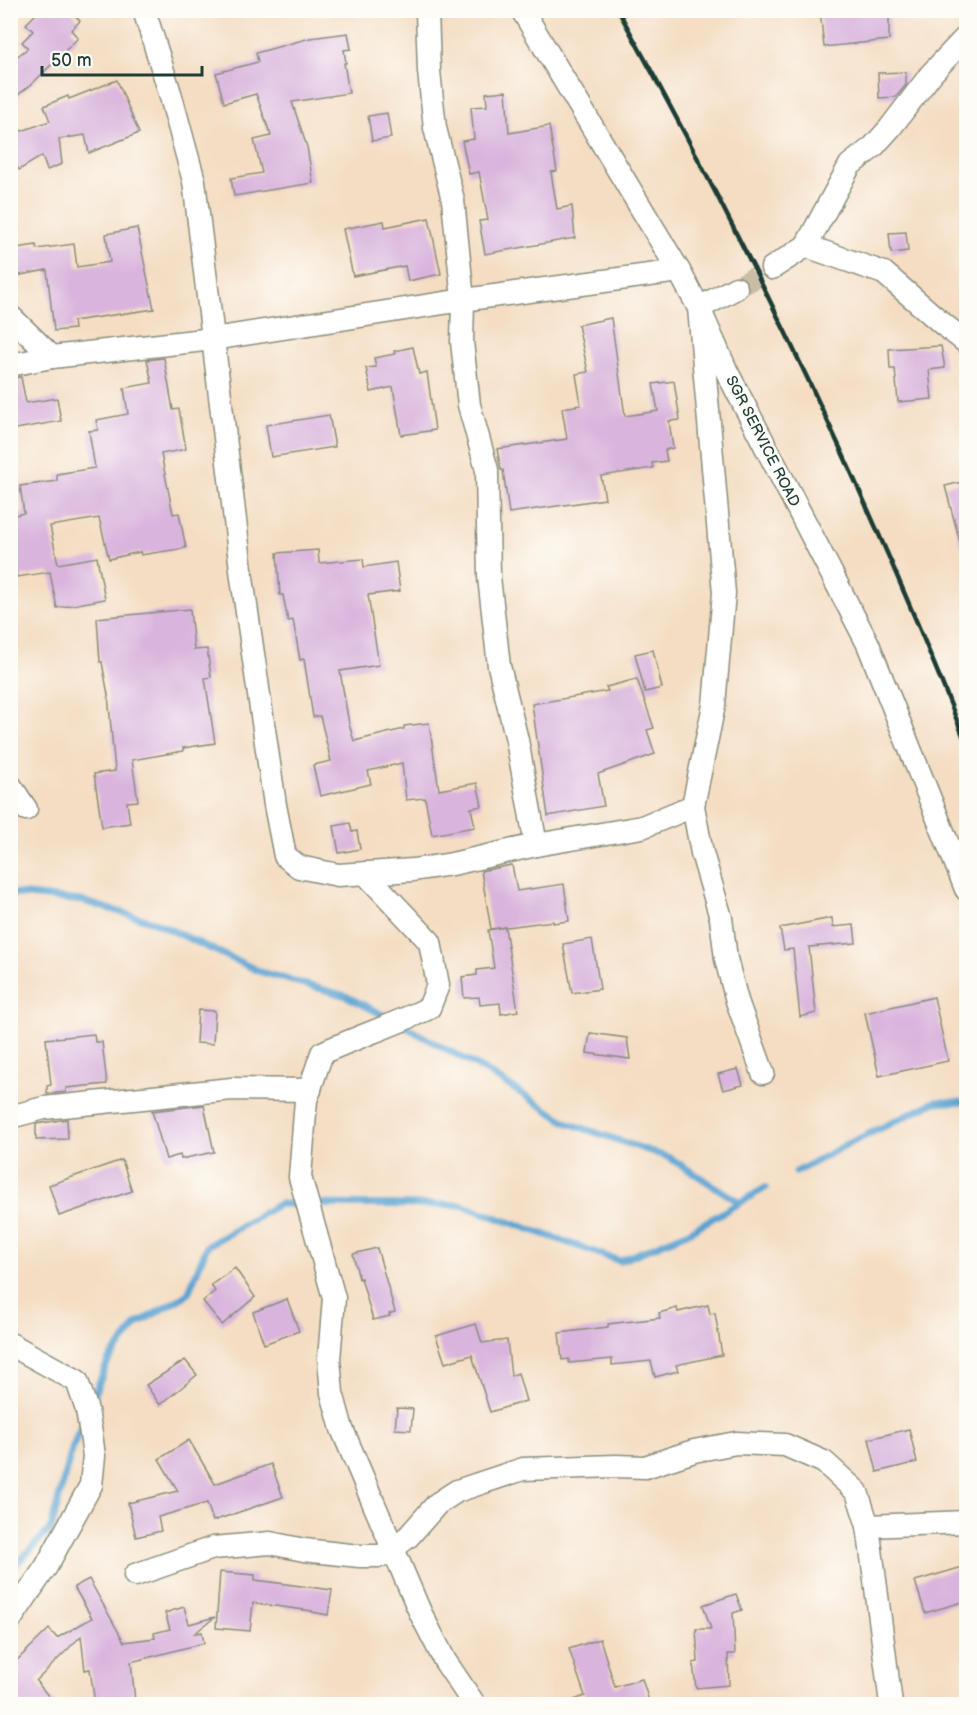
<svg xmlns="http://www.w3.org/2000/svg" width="977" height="1715" font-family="'Balsamiq Sans',sans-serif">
	<rect width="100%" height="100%" fill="#fdfcf7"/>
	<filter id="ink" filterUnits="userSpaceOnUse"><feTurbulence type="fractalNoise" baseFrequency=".0167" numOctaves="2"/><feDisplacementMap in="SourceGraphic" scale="12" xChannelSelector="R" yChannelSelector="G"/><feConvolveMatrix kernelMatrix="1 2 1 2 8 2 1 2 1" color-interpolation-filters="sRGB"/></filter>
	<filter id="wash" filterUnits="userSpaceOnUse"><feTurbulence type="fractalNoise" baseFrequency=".008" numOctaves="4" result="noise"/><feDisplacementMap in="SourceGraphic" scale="24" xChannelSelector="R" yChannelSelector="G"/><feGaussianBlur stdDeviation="1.35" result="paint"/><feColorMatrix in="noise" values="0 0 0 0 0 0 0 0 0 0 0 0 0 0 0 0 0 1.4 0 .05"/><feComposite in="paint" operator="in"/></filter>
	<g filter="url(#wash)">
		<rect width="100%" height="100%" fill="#f4ddc2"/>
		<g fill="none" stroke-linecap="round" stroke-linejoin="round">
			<g stroke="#5aa3d1" stroke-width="7">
				<path d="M10,893L82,901L154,922L261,972L346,996L393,1020"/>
				<path d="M402,1025L481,1068L568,1123L670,1158L739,1202"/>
				<path d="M796,1172L844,1146L935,1102H966"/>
				<path d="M91,1402L108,1361L137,1324L188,1294L207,1246L279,1204L461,1205L620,1261L687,1233L765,1188"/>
				<path d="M10,1571L51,1528L72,1449L82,1423"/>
			</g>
		</g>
		<g id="blocks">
			<g fill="#d9b4dd">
				<path d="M40,10H70L80,21L71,30L78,38L32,84L10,101V62L28,48L22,42L33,31L26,24Z"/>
				<path d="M820,10H889V40L824,47Z"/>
				<path d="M348,33L351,49L344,50L346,63H344L349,93L292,102L307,147L313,183L234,196L231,178L262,173L254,140L271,136L256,94L224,103L216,73L258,62L256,53L310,38Z"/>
				<path d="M906,72V85L896,97L879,98L878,73Z"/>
				<path d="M117,80L139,133L89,153L85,135L59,139L62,164L47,170L42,156L19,170L10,154V135L50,121L44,106L68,96L69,99Z"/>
				<path d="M506,91L509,133L549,126L557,171L551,172L557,209L572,206L575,238L485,254L479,221L488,220L479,172L469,174L462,141L474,139L471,107L487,106L486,93Z"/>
				<path d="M387,113L391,138L372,141L368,116Z"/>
				<path d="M429,218L441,274L408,281L405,266L353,276L343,229L384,221L385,227Z"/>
				<path d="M137,228L154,309L73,321L74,329L54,331L47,270L10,277V249L36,245L37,249L74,244L77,267L110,262L106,234Z"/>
				<path d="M906,232L908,251L891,253L889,233Z"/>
				<path d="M611,318L625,416L658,411L653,384L674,381L680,420L669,421L673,448L665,450L667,461L652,463L653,468L601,476L605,499L509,513L503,470H501L497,449L567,439L562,408L581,405L576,374L588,372L578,325Z"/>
				<path d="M941,346L945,368L929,370L932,399L898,402L895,369H890L889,349Z"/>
				<path d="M413,347L419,374L427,372L435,430L401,435L393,387L371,392L366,368L376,367L374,358L395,354L394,351Z"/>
				<path d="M164,358L173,410L179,409L186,449L161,454L173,514L179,513L186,548L141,555L140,552L109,559L99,518L50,526L58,564L97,557L105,599L57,608L50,572L17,577L10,534V516L24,513L20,486L57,481V474L95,468L89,431L98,430L96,420L128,414L124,388L152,383L147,360Z"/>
				<path d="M21,377L26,403L57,398L61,421L10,430V378Z"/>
				<path d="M329,415L335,447L271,457L266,425Z"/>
				<path d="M966,481V545L961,546L945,486Z"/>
				<path d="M318,550L319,563L363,559L364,567L396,562L400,591L368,595L379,665L340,671L349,724L354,741L404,729V726L429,723L439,790L477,783L482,806L471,808L475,827L432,835L425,798L406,800L402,763L368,771L371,784L320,796L313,765L331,761L320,716L313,717L304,659L300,660L293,620L288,621L283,595H280L277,553Z"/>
				<path d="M190,609L194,650L207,649L211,677L205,678L215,743L183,748V751L132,760L138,801L127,802L130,823L102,827L94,774L115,771L108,695L102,662H100L97,618Z"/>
				<path d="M653,650L662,688L645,692L635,654Z"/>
				<path d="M637,679L654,728L647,730L655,754L598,774L604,806L548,816L532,704L608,691L606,687Z"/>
				<path d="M350,823L352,832L357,831L360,849L339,853L334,826Z"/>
				<path d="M512,865L517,891L564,884L569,921L553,923V921L491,929L481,871Z"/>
				<path d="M832,918L833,927L854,925L856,943L809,947L816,1013L800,1017L793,949L784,950L780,928Z"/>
				<path d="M505,927L518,1011L501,1014L500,1003L480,1005L479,997L464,998L462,977L477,975V970L494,968L488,930Z"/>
				<path d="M592,939L600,989L572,993L563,944Z"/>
				<path d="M934,997L948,1061L879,1076L865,1013Z"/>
				<path d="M198,1010L215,1011L213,1044L196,1043Z"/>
				<path d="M590,1033L627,1038L630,1059L587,1053Z"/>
				<path d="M94,1034L95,1042H102L107,1084L66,1088V1092L47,1094V1086L51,1085L46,1039Z"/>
				<path d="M738,1069L743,1085L723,1090L718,1074Z"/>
				<path d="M204,1105L214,1152L181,1159L180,1155L166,1159L152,1111Z"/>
				<path d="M67,1119L68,1139L36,1140V1124Z"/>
				<path d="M122,1160L132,1191L59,1216L49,1185Z"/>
				<path d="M377,1248L395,1312L389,1314L390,1316L373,1320L361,1278L359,1279L353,1254Z"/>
				<path d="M235,1268L255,1297L222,1325L203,1301L215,1291L211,1285Z"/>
				<path d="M287,1299L299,1331L264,1344L253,1312Z"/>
				<path d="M708,1305L710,1314L715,1313L722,1355L676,1365L678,1371L655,1377L651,1361L612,1365V1359L569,1363V1359L562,1360L559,1333L608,1327V1324L660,1318L659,1313L677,1308L678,1312Z"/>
				<path d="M476,1324L482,1343L507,1340L511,1376L518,1373L526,1401L490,1412L472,1355L445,1363L436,1336Z"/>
				<path d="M185,1360L197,1375L160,1405L146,1385Z"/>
				<path d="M397,1408L413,1409L411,1430L395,1429Z"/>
				<path d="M909,1429L917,1462L877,1472L869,1439Z"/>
				<path d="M189,1440L215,1484L271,1464L283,1497L213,1521L207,1503L158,1517L161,1531L136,1537L128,1503L178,1491L159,1459Z"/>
				<path d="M966,1566V1601L925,1613L915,1581Z"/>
				<path d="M220,1572L255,1575V1580L332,1590L328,1615L312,1612V1611L253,1603L250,1631L216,1628Z"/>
				<path d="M89,1579L124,1642L155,1638L154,1633L170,1629L165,1613L184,1607L189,1624L215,1617L195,1633L202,1632L204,1643L131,1662L135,1701L95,1704L90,1669L85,1670L81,1636L36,1681L55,1704H10V1667L49,1629L57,1638L92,1618L74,1587Z"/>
				<path d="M736,1594L742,1610L733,1613L735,1654H728L729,1685L696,1688L693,1663L698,1662L696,1629H711L703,1605Z"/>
				<path d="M600,1639L615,1687L642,1679L650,1704H572L571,1701L585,1696L569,1649Z"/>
			</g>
		</g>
	</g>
	<g filter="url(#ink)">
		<use href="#blocks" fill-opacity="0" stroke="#8a8d7b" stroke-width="1.5"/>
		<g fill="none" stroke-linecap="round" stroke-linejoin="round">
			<path stroke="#c9bda6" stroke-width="22" stroke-dasharray="22 11" stroke-linecap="butt" d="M736,288L772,268"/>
			<defs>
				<g id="minor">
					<path d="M144,10L170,93L194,181L242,578L275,805L285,856L299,867L338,875L413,870L452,864L536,845L642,827L693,806"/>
					<path d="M427,10L429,71L435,128L453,200L463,300L462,342L469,405L487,470L489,577L499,666L517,740L536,845"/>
					<path d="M522,10L679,271L699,308L726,370L868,644L966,889"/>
					<path d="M806,246L884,273L944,325L966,342"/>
					<path d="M772,268L806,246L850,165L873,147L890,128L932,73L966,37"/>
					<path d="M736,288L699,308L724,593L714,705L693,806L702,853L721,918L726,959L737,1001L763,1073"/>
					<path d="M10,316L52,357"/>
					<path d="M10,365L52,357L213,339L463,300L679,271"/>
					<path d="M10,785L26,809"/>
					<path d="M365,873L430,942L438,985L429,1008C394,1025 357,1037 322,1053L306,1100L300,1177L334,1298L329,1359L332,1393L342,1429L420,1612L445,1661L474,1704"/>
					<path d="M10,1117L44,1108L232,1089L310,1090"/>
					<path d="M10,1344L77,1381L87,1410L91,1434L94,1456L91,1485L46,1567L10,1620"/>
					<path d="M868,1526L966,1522"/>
					<path d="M135,1575L213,1548L270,1543L304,1550L359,1556H382L408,1537L437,1504L457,1491L523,1469L616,1466L645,1467L694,1451L736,1443L785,1445L824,1462L857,1492L868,1526L891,1704"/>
				</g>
			</defs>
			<use href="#minor" stroke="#8a8d7b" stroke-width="25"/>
			<use href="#minor" stroke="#fff" stroke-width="22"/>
			<path stroke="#1f3d34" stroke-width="4.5" d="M618,10C749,247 867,491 966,743"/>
		</g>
	</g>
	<g text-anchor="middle" stroke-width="5" stroke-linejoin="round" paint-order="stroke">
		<g font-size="15" fill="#1f3d34" stroke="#fdfcf7">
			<text transform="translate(763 441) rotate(63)" y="5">SGR SERVICE ROAD</text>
		</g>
	</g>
	<rect width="977" height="1715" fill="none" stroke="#fdfcf7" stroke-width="36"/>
	<path d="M42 66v9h160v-9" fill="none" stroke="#1f3d34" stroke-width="3"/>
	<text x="51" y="66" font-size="18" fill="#1f3d34" stroke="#fdfcf7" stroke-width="4.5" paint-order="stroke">50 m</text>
</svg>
